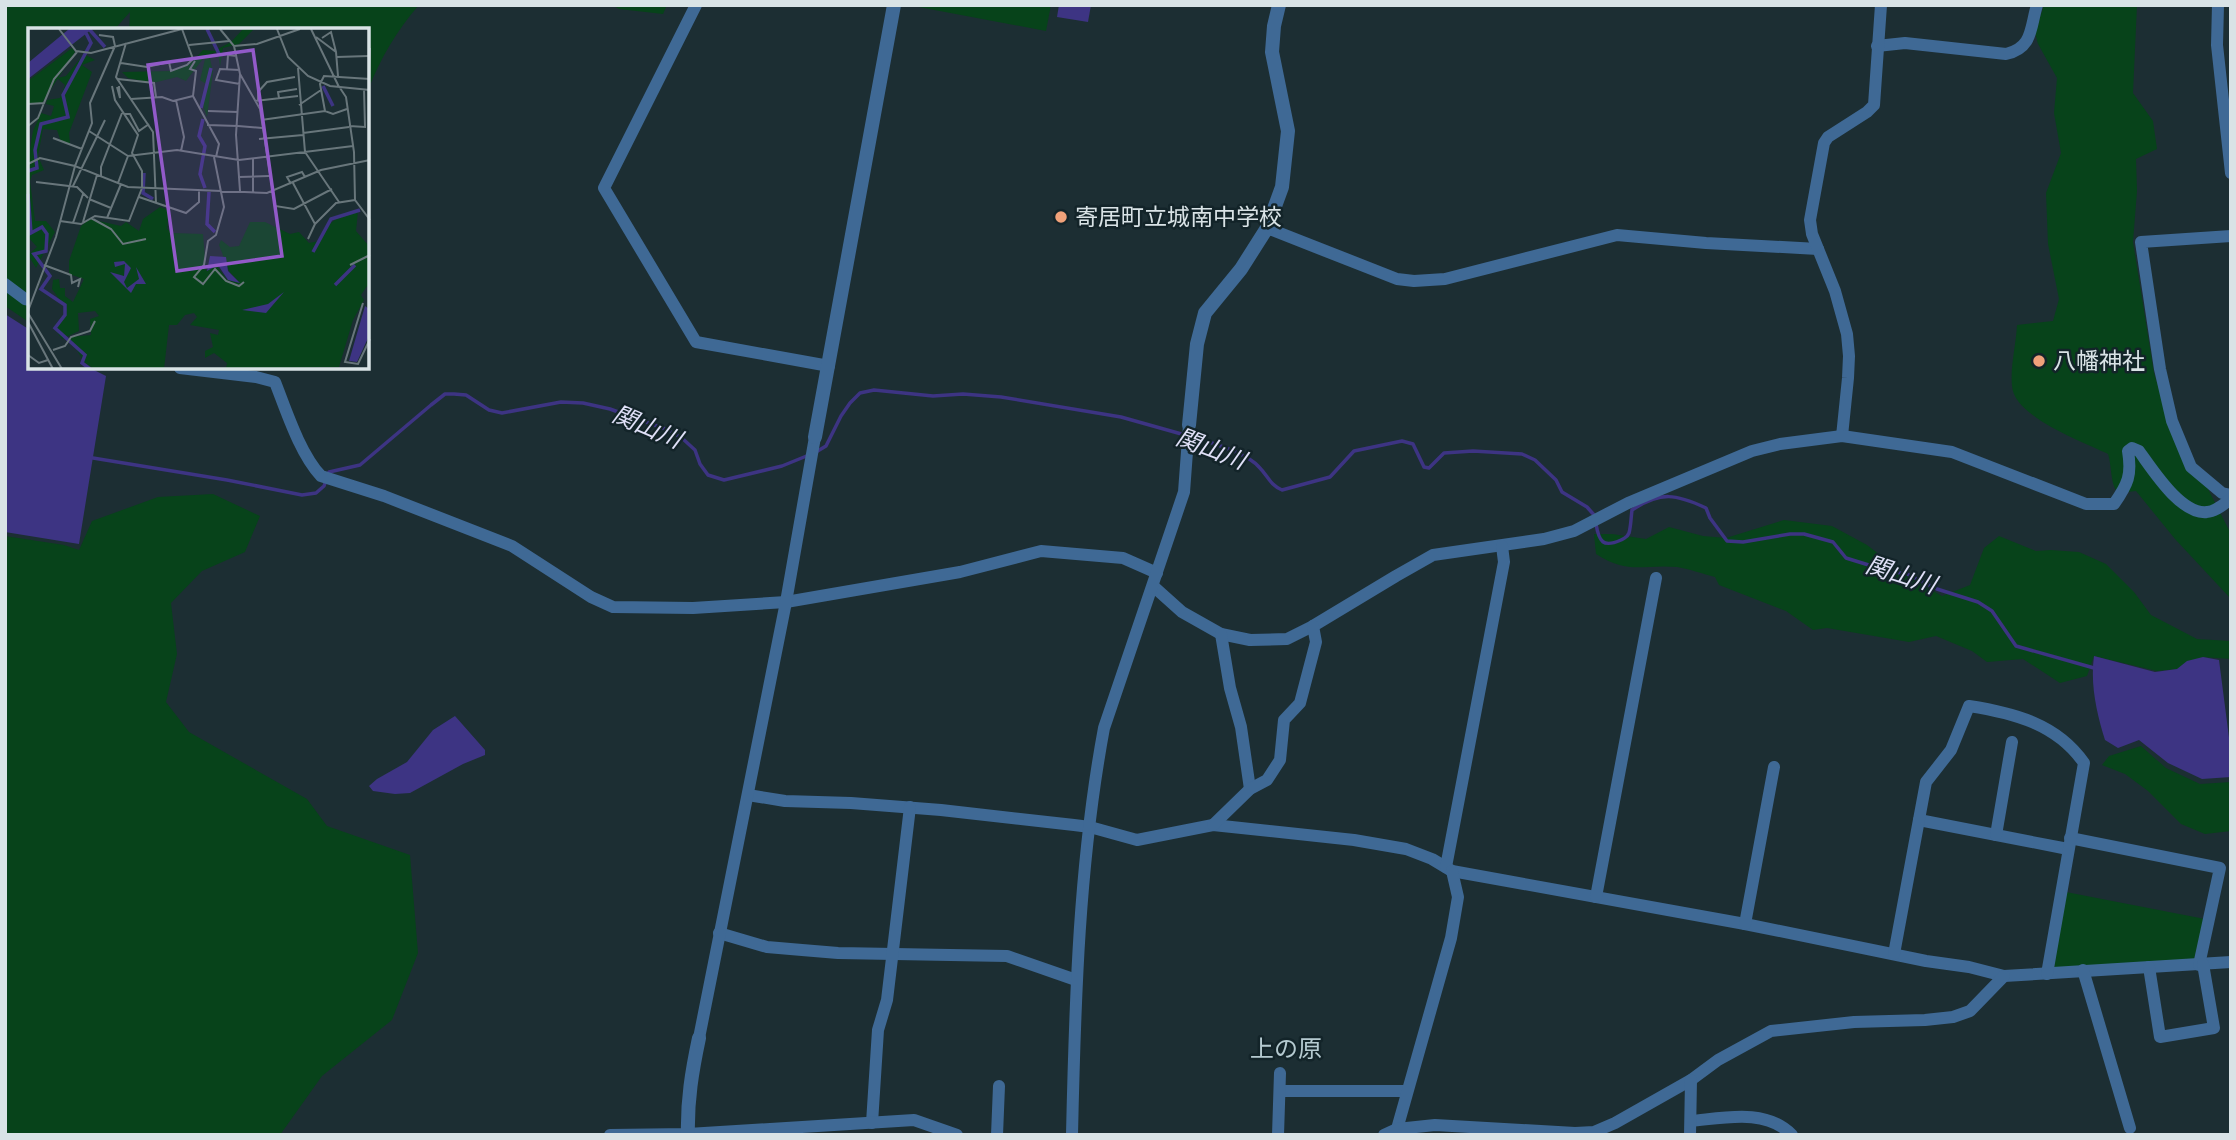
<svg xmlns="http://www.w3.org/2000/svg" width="2236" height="1140" font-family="'Zilla Slab','Noto Sans JP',serif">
	<rect width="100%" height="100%" fill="#1c2e33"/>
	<g fill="#07431a">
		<path d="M5,5H419C397,30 380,59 368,90V30H129L130,12L114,30H30V323L5,306Z"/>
		<path d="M612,5H667L663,14L619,9Z"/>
		<path d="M908,5H1051L1046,31Z"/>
		<path d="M2044,5H2137L2133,93L2153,121L2157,149L2136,159L2137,191L2133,242L2154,373L2174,439L2205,483L2231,534V599L2175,539L2136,491L2118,493C2110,484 2112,466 2108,454C2083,442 2014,417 2012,386C2010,367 2016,345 2017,325L2053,321L2059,299L2048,244L2046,193L2061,153L2054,113L2057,78L2038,44L2035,33Z"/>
		<path d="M213,494L260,516L245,552L202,571L171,603L177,654L166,702L189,732L307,799L327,826L410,855L418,953L392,1020L322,1076L280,1135H5V536L64,545L79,550L92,521L158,497Z"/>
		<path d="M1784,520L1832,526L1867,545L1909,577L1942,596L1970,585L1984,548L1999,536L2036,551L2051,550L2079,552L2106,564L2134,592L2151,615L2197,639L2231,641V659L2203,657L2177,669L2157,671L2094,656L2087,676L2060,683L2023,659L1987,662L1972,651L1936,636L1909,642L1827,628L1813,630L1786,611L1719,585L1715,577C1703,574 1690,569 1677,567C1643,564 1628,575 1596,554L1594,534H1612L1646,539L1669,527L1703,536L1726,538Z"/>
		<path d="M2141,746L2166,768L2200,784L2231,782V831L2205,834L2181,824L2148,791L2125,774L2102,765L2109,756Z"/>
		<path d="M2066,892L2205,919L2194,959L2054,968Z"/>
	</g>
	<g fill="#3d3483">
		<path d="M1059,5H1091L1088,22L1057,17Z"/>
		<path d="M5,314L30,330V368H90L106,376L79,544L5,532Z"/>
		<path d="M2094,656L2155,672L2177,669L2187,661L2203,657L2219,660L2231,753V777L2202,779L2168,763L2139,740L2118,748L2105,740C2097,714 2090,685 2094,656Z"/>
		<path d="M455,716L485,750V755L463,764L410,793L395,794L373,791L369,786L377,779L407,762L433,730Z"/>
	</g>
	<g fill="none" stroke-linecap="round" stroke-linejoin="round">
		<g stroke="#3d3483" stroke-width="3.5">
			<path d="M1192,437C1210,442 1247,453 1259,467C1268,476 1270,485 1282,490L1330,477L1354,451L1402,441L1413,444L1424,467L1429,468L1444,453L1473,451L1522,454L1535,460L1556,480L1562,492L1587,507L1595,516"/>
			<path d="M816,452L826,446L841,416L850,403L860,393L874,390L933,396L963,394L1001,397L1121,417L1185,435"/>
			<path d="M93,458L227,480L302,495L316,493L324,486L329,472L360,465L431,405L445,394H454L466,395L489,410L502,413L561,402L583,403L610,409L668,430L683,439L695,450L700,464L708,475L724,480L782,466L809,455"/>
			<path d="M1596,524C1599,542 1603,548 1621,540C1626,537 1627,538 1629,533C1631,526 1631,517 1632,510C1661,491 1676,494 1706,508L1710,518L1727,541L1743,542L1790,534H1804L1833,542L1846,558L1888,571L1907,574L1937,589L1978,602L1992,611L2016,646L2094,668"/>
		</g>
		<g stroke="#3f6995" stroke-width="12">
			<path d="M696,5L604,188L696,342L829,366"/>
			<path d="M2218,5L2217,45L2231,173"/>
			<path d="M1877,46L1905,43L2006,54C2033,48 2030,28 2037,5"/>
			<path d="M1267,228L1397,279L1414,281L1445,279L1617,235L1706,243L1818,249"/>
			<path d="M2231,236L2141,242L2160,369L2172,421L2191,467L2222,493L2231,495"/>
			<path d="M5,284L25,299L30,300"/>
			<path d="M180,368L256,377L275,382C286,410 300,454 321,476L384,496L512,546L591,597L613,607L693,608L786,602L960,572L1041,551L1123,558L1157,573"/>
			<path d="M1842,436L1848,378L1849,356L1847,334L1835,291L1812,234L1810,220L1824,143L1828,137L1867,112L1874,105L1881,5"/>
			<path d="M1153,586L1182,612L1221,634L1250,640L1287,639L1313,626L1396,576L1433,555L1544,539L1574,531L1628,503L1752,451L1780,444L1842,436L1952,452L2086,504H2114C2128,484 2132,475 2128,451L2132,448L2139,451C2153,470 2181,515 2207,512C2215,512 2224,504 2231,499"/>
			<path d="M1221,634L1230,688L1241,727L1250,789"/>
			<path d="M748,795L785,801L851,803L941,810L1074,825L1090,827L1137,840L1213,825L1354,840L1406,849L1432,859L1452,871L1745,924L1926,961L1969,967L2004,976L2231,962"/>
			<path d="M1919,820L2068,849"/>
			<path d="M1213,825L1250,789L1267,780L1280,760L1284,720L1300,703L1316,642L1313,626"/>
			<path d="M1996,835L2012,742"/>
			<path d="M2070,838L2220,868L2199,965"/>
			<path d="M1446,867L1504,562L1502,546"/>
			<path d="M1596,897L1656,578"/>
			<path d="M1745,924L1774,767"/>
			<path d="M719,933L767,947L802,950L838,953L1007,956L1076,980"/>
			<path d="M1894,954L1926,782L1951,750L1969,706C2014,713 2057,724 2084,763L2047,974"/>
			<path d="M2149,967L2160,1037L2214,1028L2203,964"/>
			<path d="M2083,970L2130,1128"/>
			<path d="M699,1038L786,602L815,437"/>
			<path d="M1280,1091H1407"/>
			<path d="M1691,1121C1724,1118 1766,1108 1792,1135"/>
			<path d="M872,1123L878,1030L887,1000L910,807"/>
			<path d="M1397,1129L1451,938L1458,897L1452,871"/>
			<path d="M610,1135L688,1134L914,1120L957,1135"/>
			<path d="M997,1135L999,1086"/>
			<path d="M1072,1135C1075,999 1079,862 1104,728L1184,492L1189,425"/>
			<path d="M1278,1135L1280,1073"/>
			<path d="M1384,1135L1397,1129L1435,1125L1575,1133L1594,1132L1615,1123L1691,1080L1718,1060L1771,1031L1854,1022L1925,1020L1953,1017L1970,1011L2004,976"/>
			<path d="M1690,1135L1691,1080"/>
		</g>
		<g stroke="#3f6995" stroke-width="14">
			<path d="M1189,425L1197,344L1205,313L1241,269L1267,228L1282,187L1288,131L1272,52L1274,26L1279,5"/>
			<path d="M815,437L894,5"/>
			<path d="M688,1135C687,1101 692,1071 699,1038"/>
		</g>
	</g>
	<g fill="#f0a27a" stroke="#132429" stroke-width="2.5">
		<circle cx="1061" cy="217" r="7"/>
		<circle cx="2039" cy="361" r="7"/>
	</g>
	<g text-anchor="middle" stroke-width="5" stroke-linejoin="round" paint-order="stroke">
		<g font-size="23" fill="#d9e3e6" stroke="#132429" text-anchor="start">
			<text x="1075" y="225">寄居町立城南中学校</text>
			<text x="2053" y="369">八幡神社</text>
		</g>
		<g font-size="24" font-style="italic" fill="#e0e1f8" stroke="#132429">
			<text transform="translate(647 427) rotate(23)" y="8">関山川</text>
			<text transform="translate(1211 449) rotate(21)" y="8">関山川</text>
			<text transform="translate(1901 575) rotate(18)" y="8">関山川</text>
		</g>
		<g font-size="24" fill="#b5cad0" stroke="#132429">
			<text x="1286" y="1057">上の原</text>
		</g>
	</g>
	<g transform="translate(28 28)">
		<rect width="341" height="341" fill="#1c2e33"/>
		<path d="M215,1H226L211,16L195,20L192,39L190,24L181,26L185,44L179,89L173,72L178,56L172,52L178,27L158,53L149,49L125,55L100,50L94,44L143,43L164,34L175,22L186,23L203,14ZM44,20L47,24L14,75H0V53ZM56,26L67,32L54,37L64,44L41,105L42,116L33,114L29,102L15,101L10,128L16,142L4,147L2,153L7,193H18L27,204L8,240L0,227L9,219L0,209V133L5,103L13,85L23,88L26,78L18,76L19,72L32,70L37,57L29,50L38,48ZM132,179L141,182L139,201L145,205L175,206L178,243L188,237L199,252L212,255L201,243L191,217L193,212L202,219L211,218L222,194H237L262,206L271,204L281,215L291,213L299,198L316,185L330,183L328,203L341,218V261L339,258L333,267L336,272L325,292L311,339L198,341L199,335L186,325L177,330V323L185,319L182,305L190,307L191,302L162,297L169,289L166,285L157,287L149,297H141L136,341H66L56,334L41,309L63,307L62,291L71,288L67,283L50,285L51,303L34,311L26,300L39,282L24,261L25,252L31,251L32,260H37V268L45,274L56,251L41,246V233L53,198L62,191L93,198L98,194L111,203L115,191Z" fill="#07431a"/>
		<path d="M41,1H64L0,51V35ZM182,228L198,229L200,243L212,255L200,252L190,237L179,243ZM96,233L103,240L96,254L99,260L111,251L108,239L118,256H108L103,265L82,244L96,248L97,236L87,239L86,234ZM256,264L238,285L214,282L240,276ZM337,278L341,281V308L329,334L321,333Z" fill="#3d3483"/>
		<path fill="none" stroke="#3d3483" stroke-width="3.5" d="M61,1L77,19M179,1L191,26M295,58L305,78M173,80L183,40M175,91L171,108L177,118L172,146L177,160M0,143L9,140L7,122L13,96L40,89L35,67L63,15L58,5M116,145L115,165L125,171M181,164L179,196L187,204M0,166L3,205L14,199L19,206L18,223L6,226L22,248L13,261L37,277V287L27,300L57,327L54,335L62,341M285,224L303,191L332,182M307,257L327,237"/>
		<path fill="none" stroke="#68767b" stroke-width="2" d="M31,1L48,23L63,25L154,1M192,1L206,18L212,46L208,107L212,163M249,1L260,29L280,48L302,58L342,62M283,1L311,59M71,7L85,9L87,18M288,9L308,24L310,48M294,10L303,4L308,24M98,15L88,49L125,104L128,175M161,17L201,13M206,18L229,16L272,1M309,29L340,28M167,33L162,41L168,43L165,68L191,116L188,129M93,35L119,39L141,34L143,43L159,37L165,31L154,1M270,40L277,124L311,174M199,41L200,27L209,28M212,42L192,41L188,52L212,56M212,46L232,81L247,178L266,181L304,161M90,51L126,55L128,69M341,51L342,20M84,58L87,72L110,107L104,125L114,143V160M89,59L92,70L91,58M312,60L318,69L326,124L327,172L342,192M251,70L250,64L269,61M103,71L134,69L145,73L165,68M148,72L156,109L153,123M227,73L270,68M230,73V64L239,54L267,49M0,76L16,75L26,51L49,24M271,77L293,62M180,83L210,84M297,83L292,56L296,48L342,51M96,86H102L111,103L121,96M233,92L297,83L305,86L319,81M179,97L210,98M0,98L10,90L16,75M210,98L234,100M321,98L337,99L336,61M61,103L100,128L149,122L211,132L325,118M275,105L321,99M25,110L54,121M231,111L275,107M186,129L196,179L188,207L180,213L176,237L166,249L175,256L187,241L198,253L211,258L216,254M225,131V165M0,136L12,130L47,138L64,95L62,75L87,18M73,148V139L94,85M211,149L241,148M8,154L49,159L60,170M90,155L100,128M265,155L287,196L280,211M263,156L259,149L274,144L277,149M45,158L77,92M111,169L158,185L171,174V162M61,171L83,180M63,190L83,201L95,216L118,211M79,190L93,156M32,193L53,196L67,188L101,193L114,160M55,194L69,147M45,195L55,166M287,196L308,175L327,172M16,237L43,247L44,255L52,251L50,259M322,237L342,227M335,275L317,334L330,336L342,311M0,283L28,209L47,138L100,159L239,165L293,142L342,132M0,285L34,341M0,294L25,341M25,322L37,318L43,309L62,303L67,293M0,327L11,335L20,332"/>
		<path fill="#925ac9" fill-opacity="0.15" stroke="#925ac9" stroke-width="3.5" d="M225,22L254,228L149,243L120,37Z"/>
		<rect width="341" height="341" fill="none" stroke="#d9e3e6" stroke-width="3.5"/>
	</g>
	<rect width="2236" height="1140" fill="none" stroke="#d9e3e6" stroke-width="14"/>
</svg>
